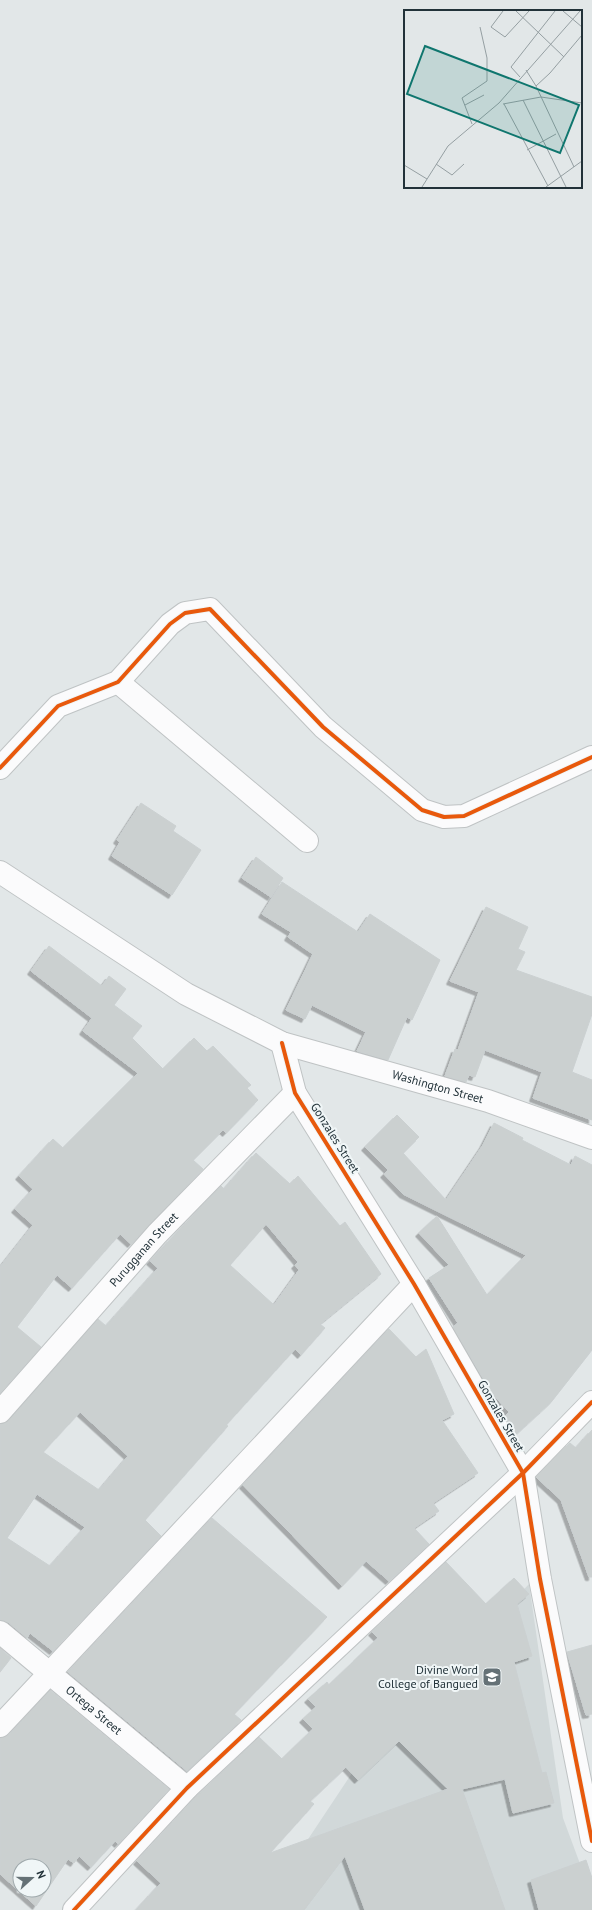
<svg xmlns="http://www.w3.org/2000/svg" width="592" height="1910" font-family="'PT Sans',sans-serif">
	<defs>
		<filter id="shadow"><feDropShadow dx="-3.5" dy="3.5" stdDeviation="0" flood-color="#0004"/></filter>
	</defs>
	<rect width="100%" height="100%" fill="#e2e7e8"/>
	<path fill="#d1d8d9" d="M529,1584L563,1818L592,1896V1910H261L354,1770Z"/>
	<g fill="#cbd0d0" stroke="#cbd0d1" fill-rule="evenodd" filter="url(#shadow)">
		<path d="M141,803L176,826L173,831L201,850L172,895L112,856L120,842L117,840Z"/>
		<path d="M256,857L283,878L271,897L242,878Z"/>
		<path d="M282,882L358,932L370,914L440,960L412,1020L407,1017L388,1060L357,1051L366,1032L312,1005L305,1019L286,1010L313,954L288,937L291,932L262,914Z"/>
		<path d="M486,907L528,927L518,949L525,952L516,970L592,997V1014L572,1072L592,1080V1120L533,1098L542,1072L485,1050L475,1077L469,1075L466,1082L445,1076L455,1049L458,1050L479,992L450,981Z"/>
		<path d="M49,946L102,986L109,976L126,989L114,1005L142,1026L132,1038L163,1069L194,1038L207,1051L213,1046L251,1085L247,1088L258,1100L226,1133L223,1130L193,1160L203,1169L131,1244L120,1234L72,1288L57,1275L17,1327L41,1347L0,1393V1267L33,1225L15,1209L33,1189L19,1176L53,1139L63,1148L138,1073L83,1031L92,1018L31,971Z"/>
		<path d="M397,1115L419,1137L403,1153L446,1200L483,1145L494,1123L523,1138L522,1140L571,1165L575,1156L592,1165V1350L552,1401L515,1435L505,1416L509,1412L491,1392L453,1327L458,1323L429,1278L449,1265L419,1233L437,1216L487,1295L526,1255L403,1194L384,1174L388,1170L365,1147Z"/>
		<path d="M256,1153L290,1184L298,1176L340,1226L345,1222L381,1274L320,1324L325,1328L301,1355L295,1349L226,1425L228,1426L145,1520L161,1536L53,1651L30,1633L27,1638L8,1622L0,1620V1424L9,1420L98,1319L106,1326L158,1268L150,1261L221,1186L224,1189ZM266,1224L298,1262L295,1265L299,1270L274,1305L230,1265ZM80,1412L128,1456L99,1490L43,1452ZM37,1494L85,1527L50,1566L7,1538Z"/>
		<path d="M389,1329L416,1357L426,1349L454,1414L442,1420L478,1473L433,1503L439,1511L414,1528L429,1544L389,1581L366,1561L342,1586L243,1485Z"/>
		<path d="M592,1430V1577H589L561,1500L536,1477L570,1443L576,1448Z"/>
		<path d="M212,1518L327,1617L234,1714L241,1720L187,1771L68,1672Z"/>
		<path d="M446,1562L486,1604L514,1578L529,1594L517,1604L532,1656L514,1662L542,1773L546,1772L554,1803L513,1813L505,1779L462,1789L505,1910H365L345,1856L304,1910H136L161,1883L137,1861L196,1797L259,1737L282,1759L313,1729L303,1719L316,1707L308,1699L327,1682L329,1685L378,1638L372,1632ZM399,1741L448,1789L270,1853L314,1804L310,1801L346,1767L358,1780Z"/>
		<path d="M592,1645V1714L586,1715L567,1652Z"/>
		<path d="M0,1648L11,1658L0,1672Z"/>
		<path d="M50,1690L169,1789L118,1844L115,1841L91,1867L79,1856L74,1863L68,1859L36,1906L0,1874V1738L9,1735ZM20,1866H44V1890H20Z"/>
		<path d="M586,1860L592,1878V1910H539L531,1880Z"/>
	</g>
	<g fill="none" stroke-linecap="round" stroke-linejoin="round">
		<defs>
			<g id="minor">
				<path d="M118,682L307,841"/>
				<path d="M0,768L58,706L118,682L170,624L185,613L210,609L323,727L422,810L444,817L464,816L592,757"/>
				<path id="s1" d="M0,872L186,994L282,1043L488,1101L592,1138"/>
				<path d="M282,1043L295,1093L414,1284L523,1473L540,1579L592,1841"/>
				<path id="s2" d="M0,1412L157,1234L295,1093"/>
				<path id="s3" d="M0,1632L187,1788"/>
				<path d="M0,1726L414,1284"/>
				<path d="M74,1910L187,1788L523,1473L592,1402"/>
			</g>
		</defs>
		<use href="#minor" stroke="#bfc3c4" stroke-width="24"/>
		<use href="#minor" stroke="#fbfbfc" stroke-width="22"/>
		<defs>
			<g id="cycleway">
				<path d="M0,768L58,706L118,682L170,624L185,613L210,609L323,727L422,810L444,817L464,816L592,757"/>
				<path d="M282,1043L295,1093L414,1284L523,1473L540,1579L592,1841"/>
				<path d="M74,1910L187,1788L523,1473L592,1402"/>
			</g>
		</defs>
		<use href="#cycleway" stroke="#f0f6f7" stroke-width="6"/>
		<use href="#cycleway" stroke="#e8590c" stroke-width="4"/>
	</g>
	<defs>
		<symbol id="university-square" viewBox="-11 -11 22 22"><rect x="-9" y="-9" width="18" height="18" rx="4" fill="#657176" stroke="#f0f6f7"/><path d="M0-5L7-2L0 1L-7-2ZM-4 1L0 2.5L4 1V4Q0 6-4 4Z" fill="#fff"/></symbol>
	</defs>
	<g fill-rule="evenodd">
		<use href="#university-square" x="481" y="1666" width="22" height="22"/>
	</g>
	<g text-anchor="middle" stroke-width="4" stroke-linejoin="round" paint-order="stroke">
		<g font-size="12" fill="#223239" stroke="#f0f6f7">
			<text dy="4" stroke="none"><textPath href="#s1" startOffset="492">Washington Street</textPath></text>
			<text transform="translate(335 1138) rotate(58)" y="4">Gonzales Street</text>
			<text dy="4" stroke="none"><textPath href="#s2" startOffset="217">Purugganan Street</textPath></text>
			<text transform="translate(501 1416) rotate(60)" y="4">Gonzales Street</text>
			<text dy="4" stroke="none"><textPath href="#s3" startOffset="122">Ortega Street</textPath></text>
		</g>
		<g font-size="12" fill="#223239" stroke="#f0f6f7" text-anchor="end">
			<text x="478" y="1674">Divine Word<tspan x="478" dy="14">College of Bangued</tspan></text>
		</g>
	</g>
	<g transform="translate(404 10)">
		<rect width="178" height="178" fill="#e2e7e8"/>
		<path fill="none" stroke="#959fa2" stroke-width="1" d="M99,1L87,17L101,27L125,1M112,1L160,47M159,1L178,17M122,60L132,76L170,157M116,67L107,57L151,1M132,76L146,63L178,25M119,90L162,177M99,94L137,87L178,93M100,94L144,176M61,95L80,85M68,114L58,88L83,71V48L76,17M123,140L152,124M32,154L48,165L60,154M0,155L23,169M18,177L44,136L95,93L176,1M142,177L178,151"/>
		<path fill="#0f766e" fill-opacity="0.15" stroke="#0f766e" stroke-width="2" d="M21,36L175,95L156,143L3,84Z"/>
		<rect width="178" height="178" fill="none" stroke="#223239" stroke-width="2"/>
	</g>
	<g transform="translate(32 1878) rotate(69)"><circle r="19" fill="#f0f6f7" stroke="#9ea8ab"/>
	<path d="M0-3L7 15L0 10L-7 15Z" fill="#657176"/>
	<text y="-6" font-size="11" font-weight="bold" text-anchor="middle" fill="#223239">N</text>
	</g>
</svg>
